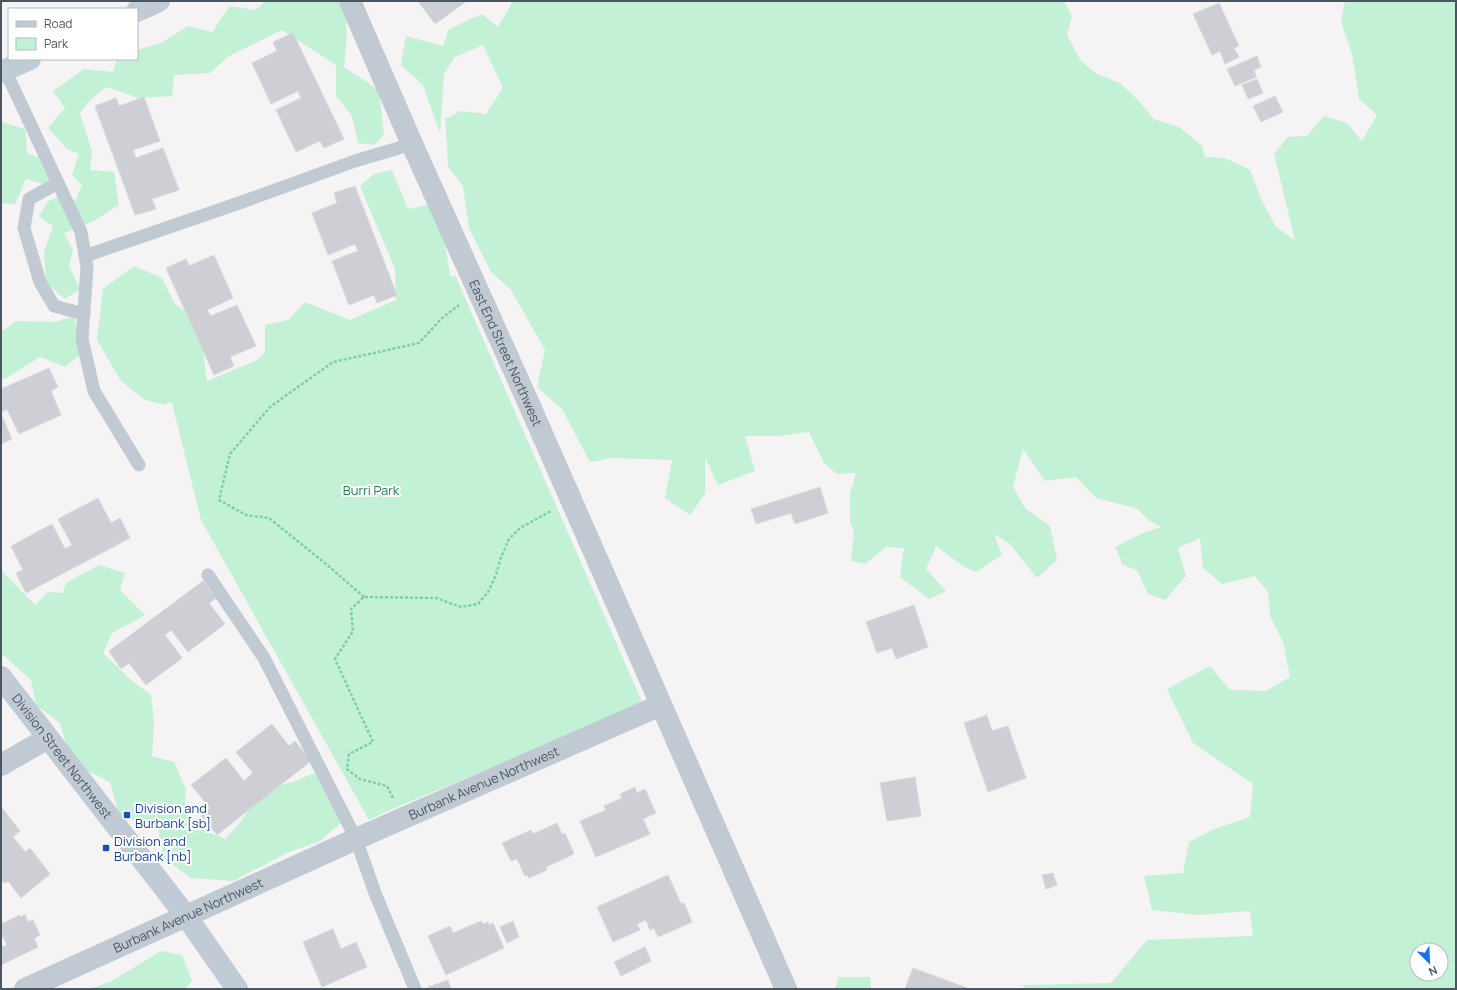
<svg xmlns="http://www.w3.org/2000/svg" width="1457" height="990" font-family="Manrope,sans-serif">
	<rect width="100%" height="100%" fill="#f5f3f3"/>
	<g fill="#c3f1d5" fill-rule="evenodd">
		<path d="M266,1H341C350,23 346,44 344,67L379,90L384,135L374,145L358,143L352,116L336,96V65L282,30L229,56L210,73L174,75L172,96L139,98L106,87L90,100L80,113L92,152L90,170L114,172L119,205L94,221L64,233L73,250L69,266L80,289L65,299L46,283L44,252L53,226L39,216L48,201L68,194L75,201L82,185L72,175L79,154L67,149L48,128L65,108L53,91L84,69L113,72L117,59H137V50L161,43L188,26L212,32L230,6L255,10Z"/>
		<path d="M513,1H1064L1072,16L1067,35L1081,61L1095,73L1120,83L1138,100L1154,119L1179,127L1202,146L1205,157L1225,158L1250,170L1262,201L1276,227L1295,240L1274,154L1288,137L1307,136L1324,116L1347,123L1362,141L1377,115L1359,99L1352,54L1341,22L1345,1H1456V989H1025L1023,985L1111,983L1147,940L1253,936L1250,911L1199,915L1152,910L1144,876L1183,873L1189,842L1214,829L1250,817L1253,784L1193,743L1167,689L1210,666L1230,690L1266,691L1290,677L1283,642L1270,616L1268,592L1255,576L1222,584L1203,568L1200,538L1178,548L1186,576L1165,600L1148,594L1137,570L1123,565L1115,547L1141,534L1161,527L1150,521L1136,508L1096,498L1076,477L1045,481L1023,449L1013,487L1026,509L1050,526L1057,560L1037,578L1011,545L994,534L1002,555L976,572L963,566L936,546L926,569L946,591L929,599L900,577L904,548L886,547L865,564L851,561L854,532L850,522V494L856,473L837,474L824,463L809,432L778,436H745L755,471L718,485L705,457V494L690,515L665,498L672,460L612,458L590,462L562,409L537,387L545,350L511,290L491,272L469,228L463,186L448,166L447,143L445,119L461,111L486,114L503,88L483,45L455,57L444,74L440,133L423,85L401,65L406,36L443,46L449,29L482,14L498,27ZM1417,950H1441V974H1417Z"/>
		<path d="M1,122L25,129L27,153L58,165L50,186L26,179L15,204L1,203Z"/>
		<path d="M392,170L408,209L430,204L444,239L450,274L451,277L455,275L643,704L385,812L369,820L201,520L172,403L169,402L166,405L145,400L121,381L97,340L103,289L134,266L162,278L175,304L199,321L207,381L257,360L265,353V325L288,320L305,302L350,320L396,300L395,269L360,186L374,174Z"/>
		<path d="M74,316L81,354L65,367L40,357L6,378L1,379V332L16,321L55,322Z"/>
		<path d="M99,565L125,573L120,590L145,615L112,633L103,653L131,680L151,695L154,725L152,756L174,762L186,789L185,808L197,827L225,839L239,824L263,789L293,782L311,774L328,773L351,814L320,841L289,852L233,881L191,878L164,858L158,830L119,814L110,782L71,763L60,723L36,705L31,680L1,653V570L35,605L48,592L63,593L66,583Z"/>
		<path d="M161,951L182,955L192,981L185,989H89L110,982Z"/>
		<path d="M839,977H870L871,989H835Z"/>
	</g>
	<g fill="#cdcfd5" stroke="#d7d9de">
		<path d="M418,1H467L435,24Z"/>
		<path d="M1219,3L1239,46L1234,48L1239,57L1225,64L1220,51L1212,55L1193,14Z"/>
		<path d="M293,33L344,139L324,148L320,141L296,152L276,110L301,98L298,91L271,104L252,63L277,51L273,42Z"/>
		<path d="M1257,56L1261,67L1254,70L1256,77L1235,86L1227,69Z"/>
		<path d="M1257,79L1263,93L1248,99L1242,85Z"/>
		<path d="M1275,96L1283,112L1261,122L1253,106Z"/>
		<path d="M144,97L160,141L133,150L136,158L163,148L179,190L152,199L156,209L135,215L95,106L116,98L119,106Z"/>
		<path d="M355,186L397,295L377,303L374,295L349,305L332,261L358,251L355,244L328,255L312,213L337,203L334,193Z"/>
		<path d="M214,255L233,298L207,310L211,316L237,305L256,346L230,357L234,366L214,375L166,268L186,259L189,266Z"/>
		<path d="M49,368L58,387L51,391L61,415L19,434L7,409L1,412V389Z"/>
		<path d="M1,414L12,439L1,444Z"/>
		<path d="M820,487L828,513L795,524L791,513L756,524L751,509Z"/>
		<path d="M98,498L111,523L120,518L130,538L26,593L16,573L23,570L11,546L52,524L65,549L72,545L58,519Z"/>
		<path d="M203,581L216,598L209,603L225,624L188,652L171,630L165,635L182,658L146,685L129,663L121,669L109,651Z"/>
		<path d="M914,605L928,647L896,659L892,648L877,653L866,622Z"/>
		<path d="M987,715L992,731L1008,726L1026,778L988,792L964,723Z"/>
		<path d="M272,724L289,746L295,741L311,761L217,835L201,815L210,808L191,785L226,758L244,781L253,773L236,752Z"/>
		<path d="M915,777L921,816L887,821L880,783Z"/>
		<path d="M635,787L637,793L645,789L656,813L643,819L650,834L596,857L580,821L606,810L604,806L622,798L620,794Z"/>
		<path d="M2,808L20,831L13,837L25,852L30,848L50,874L21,898L8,881L6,883L1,881V809Z"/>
		<path d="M557,823L562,834L565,833L574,854L546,867L547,870L529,878L527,875L525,876L517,859L511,861L502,843L531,830L533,834Z"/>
		<path d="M1053,873L1057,885L1046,889L1042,875Z"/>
		<path d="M668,875L681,904L684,903L692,922L658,937L654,928L650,930L646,920L637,924L640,930L613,942L597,907Z"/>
		<path d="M25,914L28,922L33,920L40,935L34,938L38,947L1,965V943L3,947L7,945L1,933V924L20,915L21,917Z"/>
		<path d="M481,921L483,924L488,922L489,925L493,923L504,948L446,975L428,936L450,926L453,933Z"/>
		<path d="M513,921L519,937L507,943L500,927Z"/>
		<path d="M333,929L341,949L356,942L367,967L322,987L303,942Z"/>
		<path d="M645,947L651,961L621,976L614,962Z"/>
		<path d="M913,968L970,989H905Z"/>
		<path d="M448,980L451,989H429L428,987Z"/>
	</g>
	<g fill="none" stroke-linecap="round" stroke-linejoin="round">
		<g stroke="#7ad0a6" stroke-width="2.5" stroke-dasharray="3 2" stroke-linecap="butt">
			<path d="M364,597L326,564L269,518L246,515L219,500L230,454L270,407L333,362L419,343L441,319L459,305"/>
			<path d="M393,798L387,786L360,779L347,769L349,754L373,742L335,659L353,631L351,609L364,597L436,598L461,607L478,604L488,592L496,575L500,560L509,539L520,528L551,511"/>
		</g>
		<g stroke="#c1cad2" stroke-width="13">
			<path d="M5,70L81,232L87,267L82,339L94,391L139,465"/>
			<path d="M58,183L29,199L24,228L40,282L54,306L84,314"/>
			<path d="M85,256L242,202L355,161L412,144"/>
			<path d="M208,575L264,658L356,839L375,893L415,989"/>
		</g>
		<g stroke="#c1cad2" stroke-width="22">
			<path id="s1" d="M350,1L412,144L529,404L786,989"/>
			<path d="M1,765L48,738"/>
			<path id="s2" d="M25,989L356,839L661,705"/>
		</g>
		<g stroke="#c1cbd6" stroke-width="22">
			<path d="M137,11L159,1"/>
			<path d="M1,72L30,59"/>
			<path id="s3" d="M1,677L186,916L237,989"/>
		</g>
	</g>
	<g fill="#1a4fb4" stroke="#fff" stroke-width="1.5">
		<rect x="123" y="811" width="8" height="8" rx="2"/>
		<rect x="102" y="844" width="8" height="8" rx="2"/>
	</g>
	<g text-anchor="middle" stroke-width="4" stroke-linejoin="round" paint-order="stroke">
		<g font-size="13" fill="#4a5661" stroke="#fff">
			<text dy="5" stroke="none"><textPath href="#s1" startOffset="385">East End Street Northwest</textPath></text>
			<text dy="5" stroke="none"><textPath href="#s3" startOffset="100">Division Street Northwest</textPath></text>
			<text dy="5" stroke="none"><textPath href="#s2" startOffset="503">Burbank Avenue Northwest</textPath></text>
			<text dy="5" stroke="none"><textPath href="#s2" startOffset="179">Burbank Avenue Northwest</textPath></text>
		</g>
		<g font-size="13" fill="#17864f" stroke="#fff">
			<text x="371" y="495">Burri Park</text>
		</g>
		<g font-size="13" fill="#164399" stroke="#fff" text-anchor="start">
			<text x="135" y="813">Division and<tspan x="135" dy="15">Burbank [sb]</tspan></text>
			<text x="114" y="846">Division and<tspan x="114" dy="15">Burbank [nb]</tspan></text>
		</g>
	</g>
	<rect width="1457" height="990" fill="none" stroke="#4a5661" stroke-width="4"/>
	<rect x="8" y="8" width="130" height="52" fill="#ffffff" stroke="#b7bbc0"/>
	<rect x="16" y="21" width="20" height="6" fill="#c1cbd6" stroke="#b7bbc0"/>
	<text x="44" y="28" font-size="12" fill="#4a5661">Road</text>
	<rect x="16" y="38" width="20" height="12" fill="#c3f1d5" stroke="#b7bbc0"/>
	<text x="44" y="48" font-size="12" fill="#4a5661">Park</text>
	<g transform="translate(1429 962) rotate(156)"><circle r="19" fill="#ffffff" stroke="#b7bbc0"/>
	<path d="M0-3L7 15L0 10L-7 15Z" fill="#1a73e8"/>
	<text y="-6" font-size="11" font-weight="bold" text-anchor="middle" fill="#4a5661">N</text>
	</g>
</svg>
